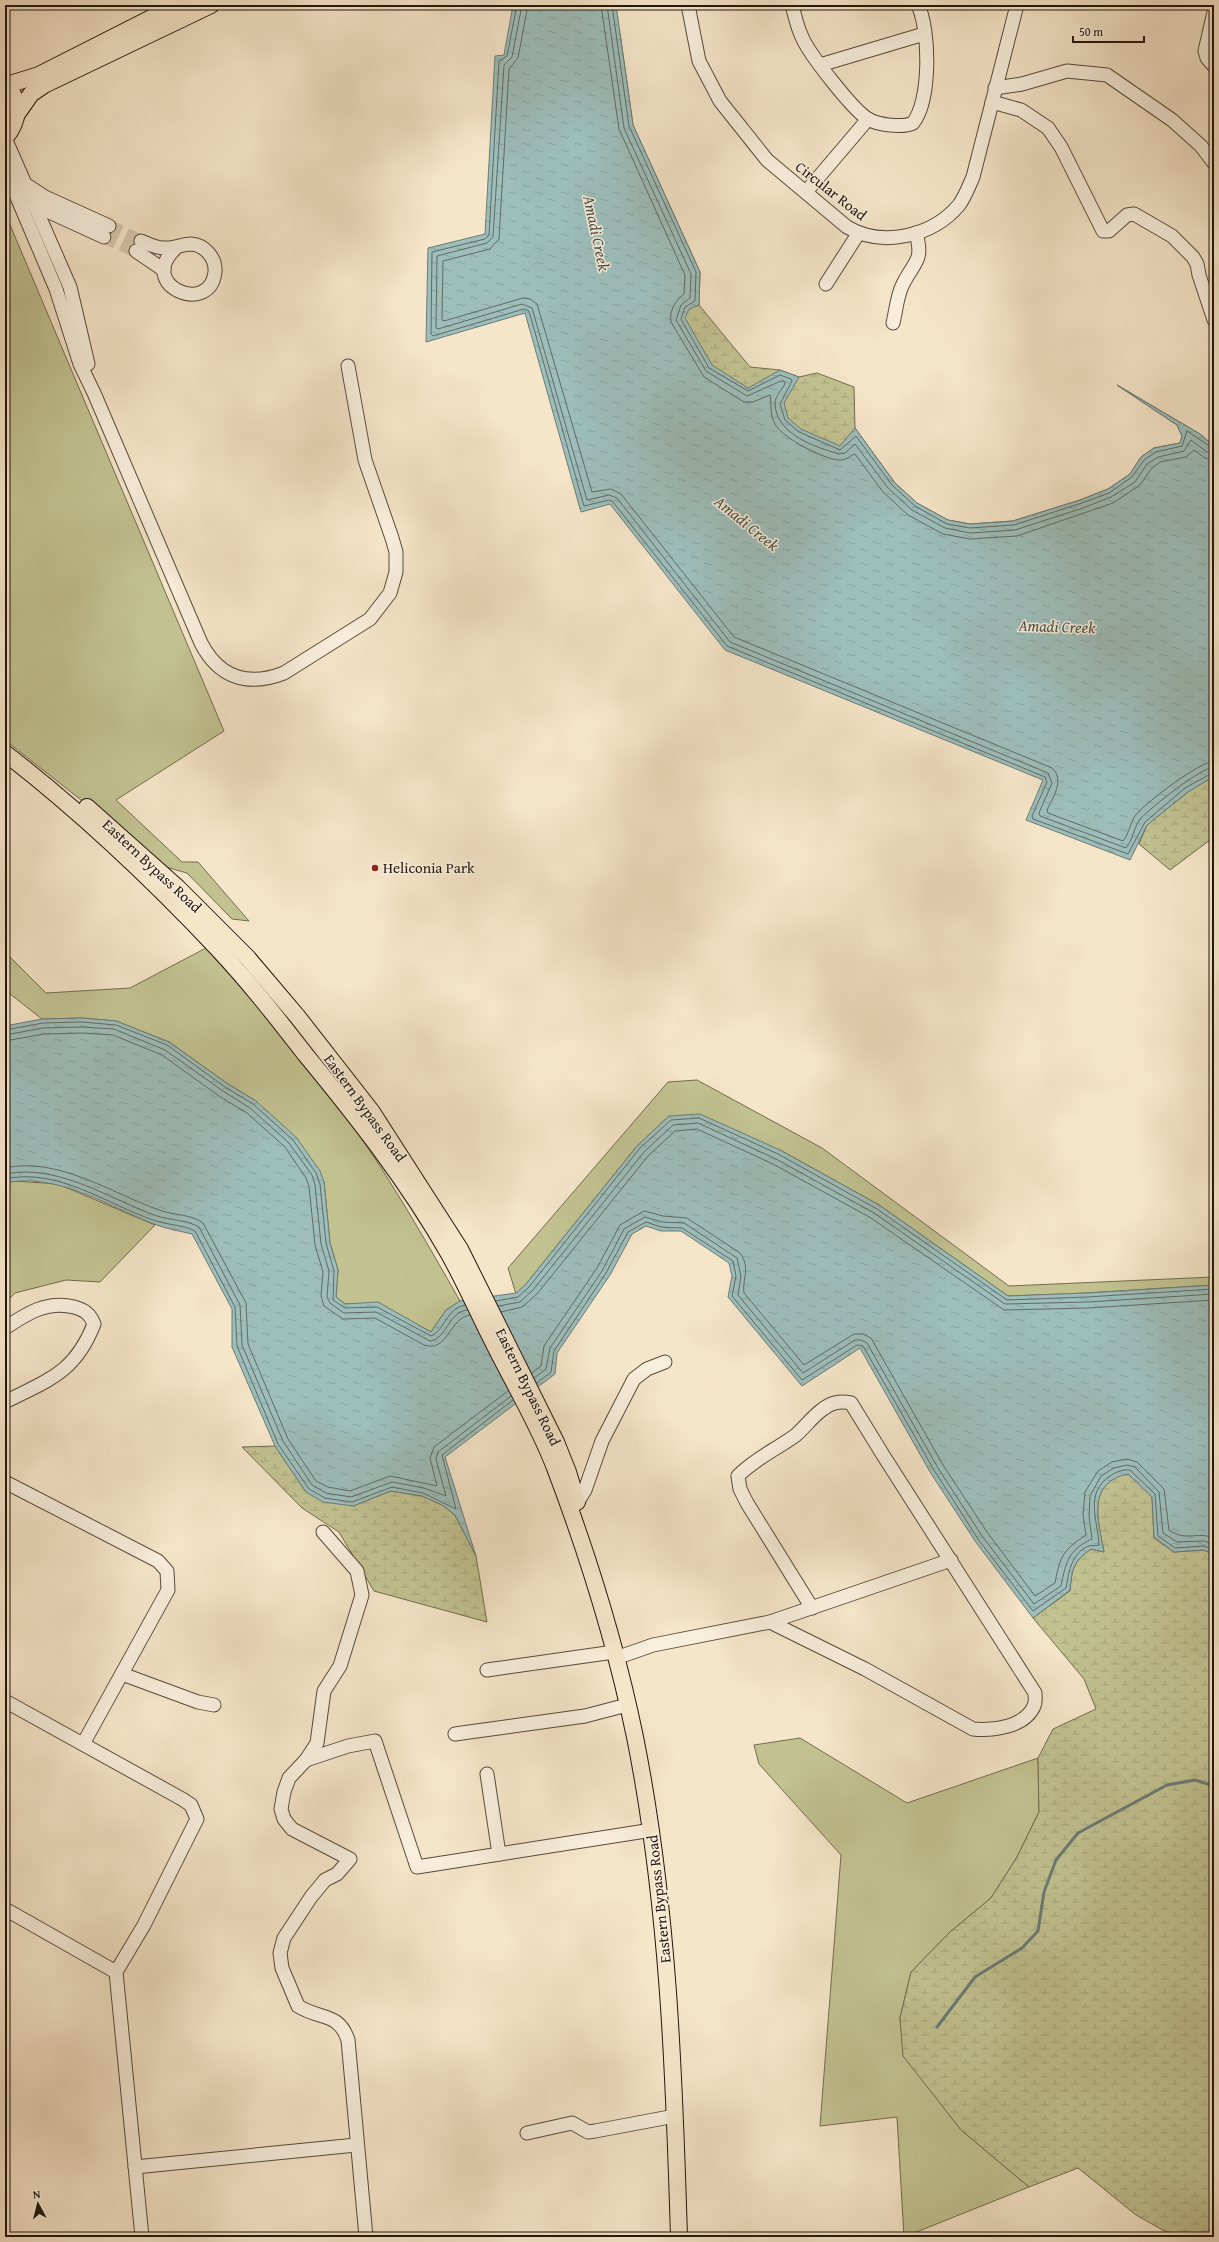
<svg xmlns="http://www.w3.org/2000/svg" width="1219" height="2242" font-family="'Gentium Book Plus',serif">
	<defs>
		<pattern id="wetland-marsh" width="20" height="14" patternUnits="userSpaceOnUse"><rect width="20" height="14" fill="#c2c291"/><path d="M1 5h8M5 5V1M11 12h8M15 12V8" fill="none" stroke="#a6a67c"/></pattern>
		<pattern id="water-ripples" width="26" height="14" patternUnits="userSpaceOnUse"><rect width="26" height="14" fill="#9dbebb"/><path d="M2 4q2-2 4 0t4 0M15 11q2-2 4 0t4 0" fill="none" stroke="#87a3a0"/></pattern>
	</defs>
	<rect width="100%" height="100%" fill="#f5e5c9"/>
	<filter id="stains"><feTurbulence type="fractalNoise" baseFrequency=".005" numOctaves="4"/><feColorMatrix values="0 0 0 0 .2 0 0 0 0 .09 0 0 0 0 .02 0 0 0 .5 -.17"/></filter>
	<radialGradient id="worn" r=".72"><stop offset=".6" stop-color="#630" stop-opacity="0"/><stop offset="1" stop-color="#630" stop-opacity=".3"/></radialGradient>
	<g fill="#c2c291" stroke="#726c4e">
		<path d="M5,213L224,731L116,800L182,862H198L249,921L232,919L187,873L166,867L5,740Z"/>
		<path d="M206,948C256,1005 309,1060 351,1123C391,1180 426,1241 460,1301L446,1310L431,1332L378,1303L345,1304L336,1297L338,1270L330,1243L324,1182L256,1101L228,1084L169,1042L116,1021L82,1018L42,1019L5,990V952L46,993L130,988Z"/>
		<path d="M697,1080L822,1148L1009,1286L1214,1277V1285L1087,1293L1008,1296L879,1205L780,1150L669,1116L637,1146L526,1284L516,1294L508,1268L668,1082Z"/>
		<path d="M14,1181L58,1184L155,1225L100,1282L66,1280L15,1293L5,1303V1183Z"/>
		<path d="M800,1738L907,1803L1038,1758L1039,1812L1017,1857L991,1898L950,1932L911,1972L900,2018L904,2056L961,2130L1029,2187L904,2237L897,2117L820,2126L841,1855L759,1764L754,1745Z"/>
	</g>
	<g fill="url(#wetland-marsh)" stroke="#726c4e">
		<path d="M620,34L633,125L700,272L699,305L750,367L780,370L799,377L817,373L854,387L855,428L895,483L917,503L948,520L970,524L1013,521L1080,500L1108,489L1130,474L1141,457L1154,448L1180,443L1182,436L1177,425L1117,385L1200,434L1214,446V493L974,536L739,418L653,289Z"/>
		<path d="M1214,776V837L1170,870L1139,844L1147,825L1188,792Z"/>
		<path d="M275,1446L306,1492L353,1506L391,1491L422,1496L442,1505L455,1515L476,1556L487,1622L374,1591L339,1532L302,1508L242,1447Z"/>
		<path d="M1128,1473L1152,1497L1154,1538L1174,1552L1204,1550L1214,1555V2237H1175L1136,2215L1078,2168L1029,2187L961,2130L903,2056L900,2018L911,1972L950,1932L991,1898L1017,1857L1039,1812L1038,1758L1053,1729L1096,1709L1084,1679L1033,1618L1070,1591C1072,1568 1073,1562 1091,1549L1104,1552C1098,1520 1086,1484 1128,1473Z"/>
	</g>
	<g fill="url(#water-ripples)" stroke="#6c7b75">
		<path d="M513,5H616L633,125L700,272L699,305L689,309L685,318L712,365L748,388L780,370L799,377L784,403L788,418L801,429L840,446L855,428L895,483L917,503L948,520L970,524L1013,521L1080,500L1108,489L1130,474L1141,457L1154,448L1180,443L1182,436L1177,425L1117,385L1200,434L1214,446V776L1188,792L1147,825L1130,860L1026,820L1043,780L725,650L610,504L581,512L525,313L426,342L428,248L485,234L495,56L504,55Z"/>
		<path d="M82,1018L116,1021L169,1042L228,1084L256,1101L296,1137L320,1171L324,1182L330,1243L338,1270L336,1297L345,1304L378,1302L431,1332L446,1310L460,1301L516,1293L526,1284L637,1146L669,1116L700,1114L780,1150L879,1205L1008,1296L1087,1293L1214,1285V1555L1204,1550L1174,1552L1154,1537L1152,1497L1128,1474C1086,1483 1098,1520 1104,1552L1091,1549C1073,1562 1072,1568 1070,1590L1033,1618L975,1541L930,1472L860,1348L802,1386L728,1297L732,1276L729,1263L681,1231H661L646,1226L632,1234L610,1275L557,1353L555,1374L445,1457L476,1556L455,1515L442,1505L422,1496L391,1491L353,1506L323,1502L306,1492L275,1446L232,1347V1309L192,1234C180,1231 166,1229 154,1224C107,1206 57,1172 5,1183V1026L42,1019Z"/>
	</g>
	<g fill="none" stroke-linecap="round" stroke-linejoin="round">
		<g stroke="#606a64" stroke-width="1">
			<path d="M517,5L507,56L499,61L489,235L485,239L432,252L431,334L433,336L524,309L529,311L584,506L609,500L613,502L727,646L1045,777L1047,782L1032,816L1033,819L1128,854L1145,822L1185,788L1214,772"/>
			<path d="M522,5L512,57L504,65L493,237L487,243L437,256L436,328L438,329L522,304L532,308L587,500L609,495L617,498L730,642L1048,773L1052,783L1039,813L1040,816L1126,848C1133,840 1134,826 1141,818C1152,807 1200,768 1214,767"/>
			<path d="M528,5L518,58L509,69L499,239L490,249L443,261L442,320L444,321L523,298L530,299L537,304L592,492L611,489L621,494L734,637L1052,768C1065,780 1053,797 1047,810L1048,813L1123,841C1129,834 1130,823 1135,816C1145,803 1199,762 1214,761"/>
			<path d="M601,5L619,129L685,275L684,294C676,300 669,310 671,322L704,377L744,402H753L770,395C772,403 769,413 775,424C782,438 824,459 838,460C846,461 849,456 855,454L883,492L908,515L943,534L970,539L1017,536L1113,503L1140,485L1152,468L1160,462L1186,457L1194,450L1205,458L1214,460"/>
			<path d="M607,5L624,128L691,274L690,298L681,305L676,320L706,371L747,396L781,381H784L785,384C782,389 775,397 775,403C775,434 815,447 839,454L845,453L855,444L888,488L912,510L945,528L970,533L1015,530L1083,508L1111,497L1135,482L1147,464L1158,457L1184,451L1191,440L1207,452L1214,454"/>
			<path d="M612,5L629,126L696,272L695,301L685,307L681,319L709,368L748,391L780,375L791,379L792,381L780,404L785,420L799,432L840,450L856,436L892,485L915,506L947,524L970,528L1014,525L1082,503L1109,493L1132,477L1144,460L1156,452L1182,446L1187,431L1214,449"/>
			<path d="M5,1030L43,1023L82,1022L116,1025L167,1045L225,1087L253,1104L293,1140L316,1173L320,1184L326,1243L334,1271L333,1300L345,1308L377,1307L431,1336C444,1332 446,1308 465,1305"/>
			<path d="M5,1035L43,1028L82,1027L114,1029L165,1050L223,1091L250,1108L289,1143L312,1175L315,1185L321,1244L329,1271L327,1297L330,1303L344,1313L376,1312L430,1341C447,1339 448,1312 467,1310"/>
			<path d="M5,1041L44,1034L82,1033L113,1035L162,1055L219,1096L247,1113L285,1147L306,1178L309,1186L315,1245L323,1272L321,1296L324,1306L343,1319L375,1318L424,1345C448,1353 449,1318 470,1315"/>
			<path d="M5,1168C57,1156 111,1193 159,1210C172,1215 191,1214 203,1223L246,1303L248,1344L288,1439L316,1481L328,1487L350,1491L390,1476L437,1486L430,1458L434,1447L508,1391"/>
			<path d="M5,1174C58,1163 109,1199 157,1216C170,1220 187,1220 199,1227L240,1305L242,1345L283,1441L312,1485L326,1493L351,1497L392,1482L424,1488L446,1496L436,1459L438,1452L511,1396"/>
			<path d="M5,1179C59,1167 107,1205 156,1221C169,1225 183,1225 195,1231L235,1307L237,1346L278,1444L309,1489L325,1498L352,1502L392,1487L423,1493L456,1509L442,1455L513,1400"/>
			<path d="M496,1301L518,1297L529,1287L640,1148L671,1120L699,1118L778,1154L877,1209L1007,1300L1087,1297L1214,1289"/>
			<path d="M498,1306L520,1302L533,1290L644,1152L673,1125L698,1123L776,1159L874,1213L1005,1304L1088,1302L1214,1294"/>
			<path d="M501,1312L522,1307L537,1294L648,1156L675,1131L697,1129L773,1164L871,1218L1004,1310L1088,1308L1214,1300"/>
			<path d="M532,1373L541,1366L544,1346L597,1268L620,1225L644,1211L663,1216L687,1218L740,1253C751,1268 742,1279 744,1293L804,1365L854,1334H863L871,1338L943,1465L987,1532L1035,1596L1055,1583C1060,1556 1063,1550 1086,1535L1083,1515L1085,1492L1098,1471L1112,1462L1127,1459L1137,1462L1164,1489L1169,1530C1186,1542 1197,1531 1214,1538"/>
			<path d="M534,1378L546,1369L550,1348L602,1271L624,1229L645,1217L662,1222L684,1223L737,1258L741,1276L738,1295L803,1373L855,1340H861L867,1343L938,1468L982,1536L1034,1604L1061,1586C1066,1562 1068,1550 1092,1539L1089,1516L1090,1496L1101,1476L1114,1468L1127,1465L1135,1467L1159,1492L1163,1533L1177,1542L1204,1541L1214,1545"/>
			<path d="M537,1383L551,1372L554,1351L606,1273L628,1232L646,1222L661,1227L682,1228L733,1261L736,1276L732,1296L802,1380L857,1345L863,1346L934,1470L978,1539L1033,1611L1066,1588C1069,1572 1071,1553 1089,1546C1093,1545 1096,1546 1099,1545C1098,1521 1084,1493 1110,1476C1116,1472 1123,1469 1130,1470L1155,1494L1158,1536L1175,1548L1204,1546L1214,1550"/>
		</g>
		<path stroke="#6c7b75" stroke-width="3" d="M937,2027L975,1977L1022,1948L1038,1931L1044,1892L1056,1860L1078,1833L1167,1785L1195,1780L1214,1786"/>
		<g stroke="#d5c6ad" stroke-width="13" stroke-dasharray="13 6" stroke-linecap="butt">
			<path d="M109,226L141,241"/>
			<path d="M104,237L136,251"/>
		</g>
		<defs>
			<g id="minor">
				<path d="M688,5L699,61L720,101L767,160L847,227C883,248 933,236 959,205C965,197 969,186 973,177L1017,5"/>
				<path d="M792,5C795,16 797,27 802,37C809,54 853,110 868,119C878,125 903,128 913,123C931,100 930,31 918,5"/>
				<path d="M1214,12L1205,51L1207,58L1214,66"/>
				<path d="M820,65L924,34"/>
				<path d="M995,88L1022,84L1067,71L1107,75L1172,120L1201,146L1214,163"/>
				<path d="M992,102L1021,110L1048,128L1061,147L1103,231H1109L1127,215L1134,214L1172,236L1193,257L1197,264L1199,275L1214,320"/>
				<path d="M5,138L70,287L88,364"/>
				<path d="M5,169L56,289L80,364L94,393L201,643C219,678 248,687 284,673L370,619L390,593L396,572V552L392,538L365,460L348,366"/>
				<path d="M25,184L45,197L109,226"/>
				<path d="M806,192L868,119"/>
				<path d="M32,204L104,237"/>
				<path d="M141,241C148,244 156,248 164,248C174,249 182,244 191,244C205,245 216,258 215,272C210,317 135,285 176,248"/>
				<path d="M136,251L164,270"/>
				<path d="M826,284L858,234"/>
				<path d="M893,323C896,311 897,295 903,284C914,261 924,262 916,233"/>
				<path d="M5,1328C26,1314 47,1300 74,1307C85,1310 90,1314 94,1324C75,1373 48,1380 5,1402"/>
				<path d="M5,1482L158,1561L167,1571L168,1590L83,1744"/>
				<path d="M577,1503L585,1490L602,1441L634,1379L647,1369L665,1362"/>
				<path d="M323,1532L357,1571L362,1595L340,1666L324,1691L317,1743L306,1760L289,1778L284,1792L281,1809L284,1819L292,1829L350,1859L337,1874L325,1880L311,1897L284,1938L280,1953L282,1968L298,2006C320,2020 339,2012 348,2040L366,2237"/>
				<path d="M770,1622L865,1669L973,1729C993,1731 1025,1727 1034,1706C1036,1702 1035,1697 1035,1693L883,1455L851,1403C840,1401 832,1402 823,1409C813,1416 805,1427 796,1435C777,1449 754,1459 738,1476L740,1489L747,1503L812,1608"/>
				<path d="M616,1658L653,1645L770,1622L951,1560"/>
				<path d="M487,1670L614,1652"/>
				<path d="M122,1674L198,1702L214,1705"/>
				<path d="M5,1701L182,1799L191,1805L197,1819L144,1925L116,1972L5,1909"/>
				<path d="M455,1734L585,1716L627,1705"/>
				<path d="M306,1760L348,1746L375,1741L417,1867L652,1830"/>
				<path d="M487,1774L499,1854"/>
				<path d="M116,1972L142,2237"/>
				<path d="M527,2133L572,2123L588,2132L595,2131L675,2116"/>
				<path d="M135,2167L356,2145"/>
			</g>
			<g id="major">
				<path d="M5,84C22,100 19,122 5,138"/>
				<path d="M7,85L39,75L177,5"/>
				<path d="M17,114L31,94L44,85L211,5"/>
				<path d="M5,753C81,812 152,879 218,949C249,982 277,1018 305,1054C357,1117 408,1182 449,1254C464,1281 477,1310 491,1338C512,1381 538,1423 555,1468C588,1555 616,1645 635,1737C668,1902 674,2069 679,2237"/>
				<path d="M87,807L178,888L247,957L297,1016L372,1112L460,1249L556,1442L568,1472L577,1502"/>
			</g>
		</defs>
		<use href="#minor" stroke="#574a3b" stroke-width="15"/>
		<use href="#major" stroke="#22160c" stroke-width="18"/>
		<use href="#minor" stroke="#f8eedc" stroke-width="13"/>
		<use href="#major" stroke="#f5e5c9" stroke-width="16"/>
	</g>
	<circle fill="#8f2418" stroke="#f8eedc" stroke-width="1.5" cx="375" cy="868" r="4"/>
	<g text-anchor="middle" stroke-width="3" stroke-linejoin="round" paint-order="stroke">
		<g font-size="15" fill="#22160c" stroke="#f8eedc">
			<text transform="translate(831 191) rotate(38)" y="5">Circular Road</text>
			<text transform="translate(152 866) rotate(43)" y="5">Eastern Bypass Road</text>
			<text transform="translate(365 1108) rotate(54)" y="5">Eastern Bypass Road</text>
			<text transform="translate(528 1387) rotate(64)" y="5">Eastern Bypass Road</text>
			<text transform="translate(659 1899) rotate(-96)" y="5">Eastern Bypass Road</text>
		</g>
		<g font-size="15" fill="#22160c" stroke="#f8eedc" text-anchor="start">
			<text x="383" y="873">Heliconia Park</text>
		</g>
		<g font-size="16" font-style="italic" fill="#4d5149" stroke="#f8eedc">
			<text transform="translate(597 233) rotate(78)" y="6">Amadi Creek</text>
			<text transform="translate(747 523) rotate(39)" y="6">Amadi Creek</text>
			<text transform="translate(1057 626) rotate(2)" y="6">Amadi Creek</text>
		</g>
	</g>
	<rect width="1219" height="2242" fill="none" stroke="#f5e5c9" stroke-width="20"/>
	<rect x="6" y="6" width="1207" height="2230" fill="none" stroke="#22160c" stroke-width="2"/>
	<rect x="10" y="10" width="1199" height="2222" fill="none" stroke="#22160c"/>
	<g transform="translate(38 2204) rotate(353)" stroke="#f8eedc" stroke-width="3" paint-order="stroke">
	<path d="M0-3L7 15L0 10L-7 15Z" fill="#22160c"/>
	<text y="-6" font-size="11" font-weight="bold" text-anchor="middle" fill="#22160c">N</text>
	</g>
	<path d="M1073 36v6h71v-6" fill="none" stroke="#22160c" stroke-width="2"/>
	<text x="1079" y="36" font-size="12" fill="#22160c" stroke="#f8eedc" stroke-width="3" paint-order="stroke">50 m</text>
	<rect width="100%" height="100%" filter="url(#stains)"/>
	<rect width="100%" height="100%" fill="url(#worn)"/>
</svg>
